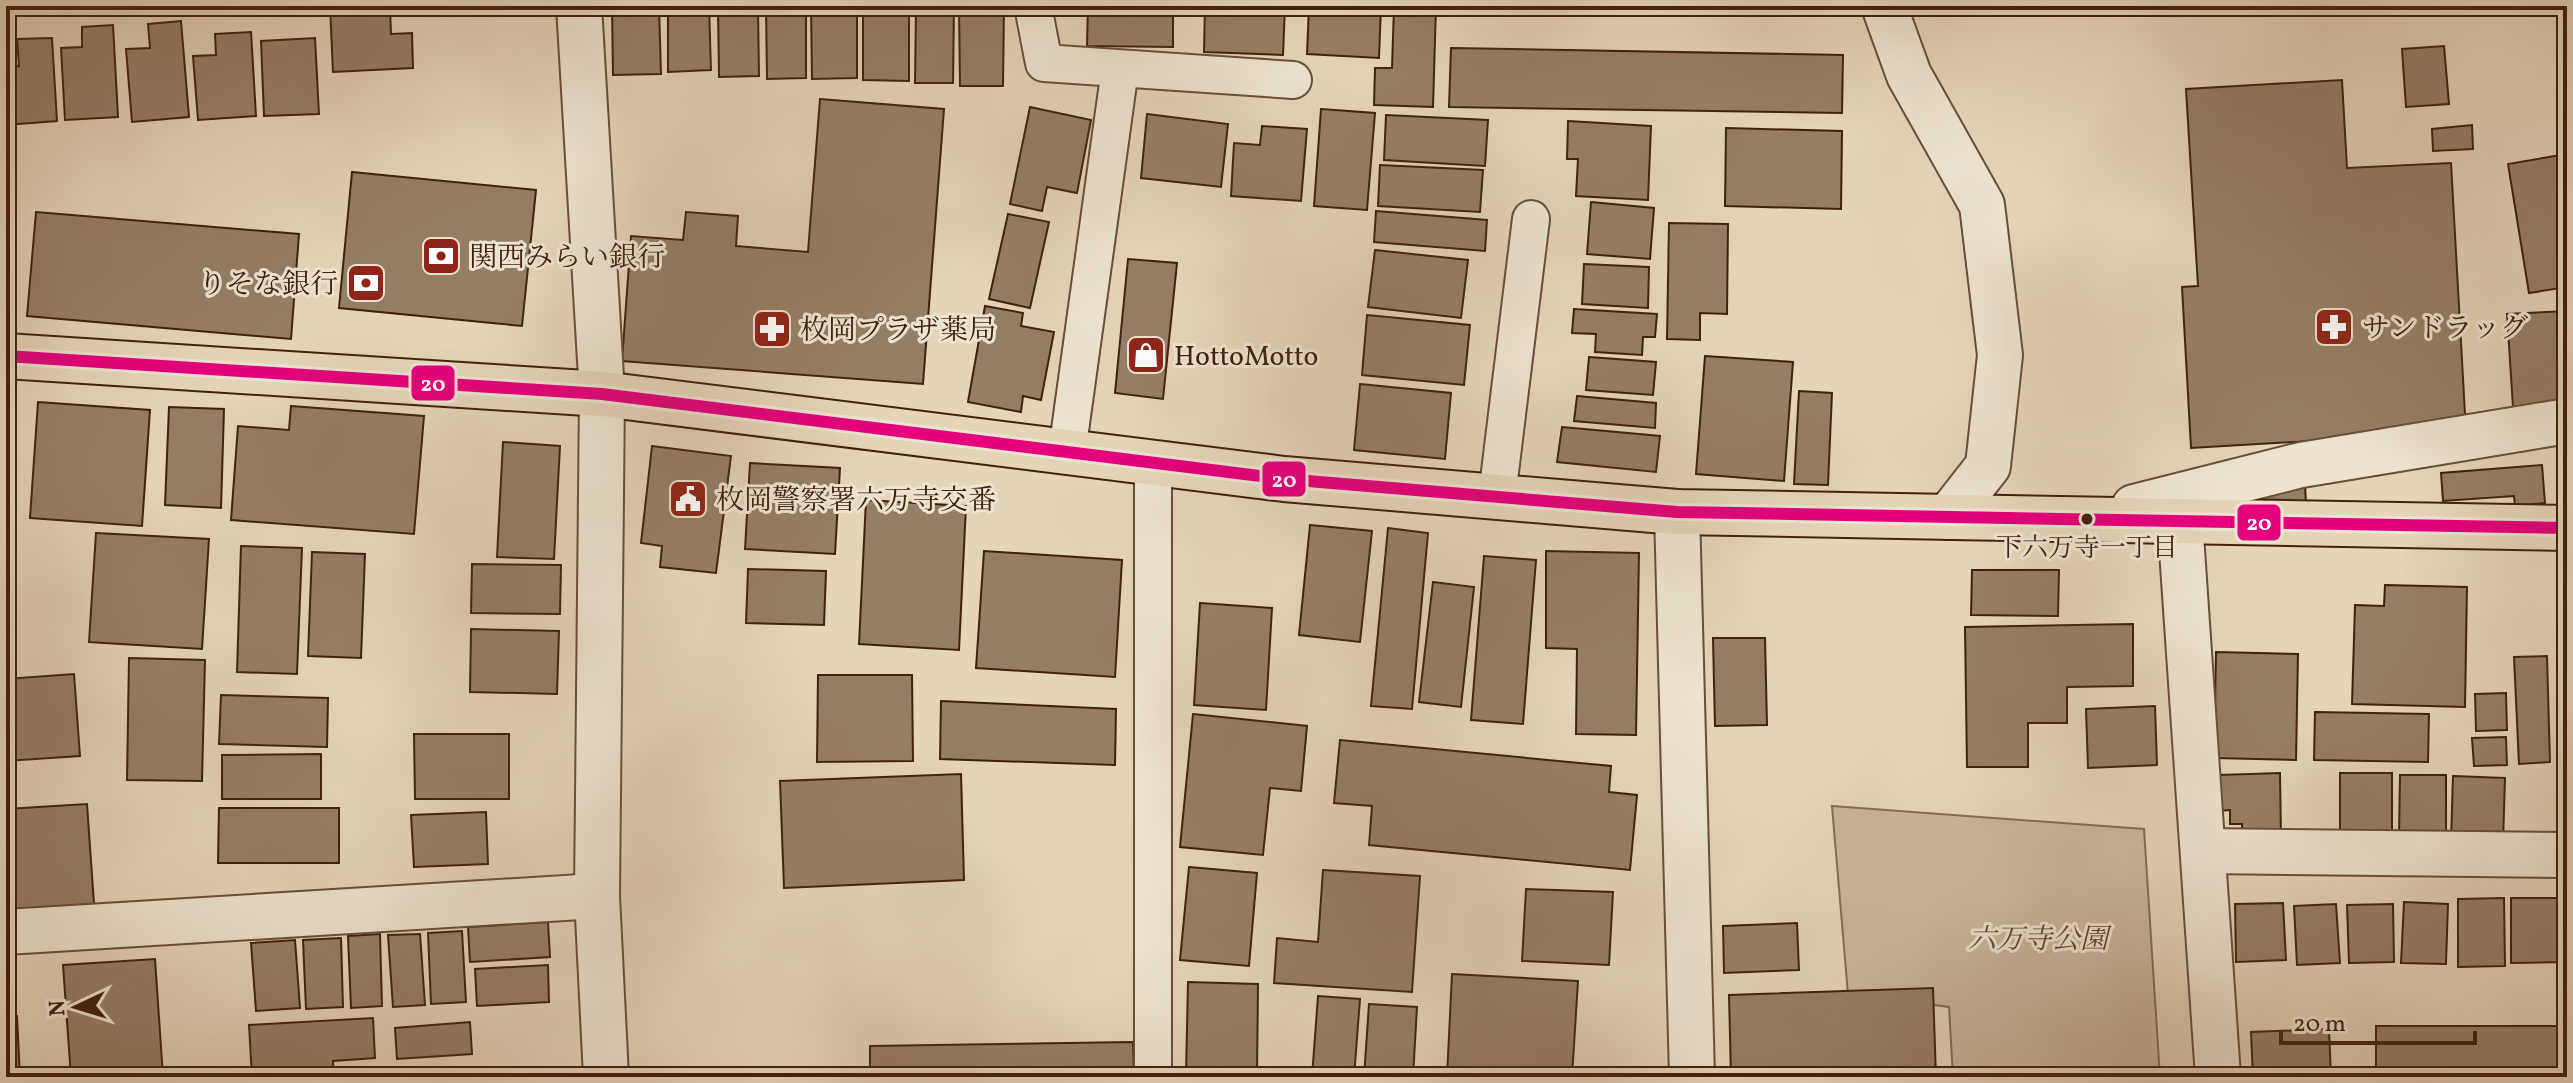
<svg xmlns="http://www.w3.org/2000/svg" width="2573" height="1083" font-family="Vollkorn,'Noto Serif JP',serif">
	<rect width="100%" height="100%" fill="#e4d4b8"/>
	<filter id="stains"><feTurbulence type="fractalNoise" baseFrequency=".0025" numOctaves="4"/><feColorMatrix values="0 0 0 0 .2 0 0 0 0 .09 0 0 0 0 .02 0 0 0 .5 -.17"/></filter>
	<radialGradient id="worn" r=".72"><stop offset=".6" stop-color="#630" stop-opacity="0"/><stop offset="1" stop-color="#630" stop-opacity=".3"/></radialGradient>
	<path fill="#c8b69b" stroke="#846c54" stroke-width="2" d="M1832,806L2144,829L2160,1077H1953L1949,1007L1848,994Z"/>
	<g fill="#957e66" stroke="#40210e" stroke-width="2">
		<path d="M330,6H390L391,34L412,33L413,68L333,72Z"/>
		<path d="M612,6H659L661,74L613,75Z"/>
		<path d="M668,6H709L711,70L668,72Z"/>
		<path d="M718,6H758L759,76L719,77Z"/>
		<path d="M766,6H806V78L767,79Z"/>
		<path d="M857,6V78L812,79L811,7Z"/>
		<path d="M863,6H909V81L863,80Z"/>
		<path d="M916,6H954L953,83H915Z"/>
		<path d="M959,6H1004L1003,86H960Z"/>
		<path d="M1088,6H1173V47L1087,46Z"/>
		<path d="M1205,6H1285L1283,55L1204,52Z"/>
		<path d="M1309,6H1381L1379,58L1307,54Z"/>
		<path d="M1394,6H1436L1433,107L1374,105L1375,68H1392Z"/>
		<path d="M181,21L189,117L132,122L126,49L150,48L148,24Z"/>
		<path d="M113,25L118,117L65,120L61,48L82,47V27Z"/>
		<path d="M251,32L256,116L198,120L193,56L216,55L215,34Z"/>
		<path d="M52,38L57,121L6,125V67L19,66L17,39Z"/>
		<path d="M315,38L319,114L264,116L261,41Z"/>
		<path d="M2444,46L2449,104L2406,107L2402,49Z"/>
		<path d="M1451,48L1843,55L1842,113L1449,107Z"/>
		<path d="M2342,80L2347,168L2451,163L2466,432L2191,448L2182,287L2198,286L2186,89Z"/>
		<path d="M820,99L944,109L923,384L622,361L631,236L683,240L686,212L738,216L736,246L808,252Z"/>
		<path d="M1030,107L1091,120L1077,193L1047,187L1042,211L1010,204Z"/>
		<path d="M1321,109L1375,113L1367,210L1314,206Z"/>
		<path d="M1147,114L1228,124L1221,187L1141,178Z"/>
		<path d="M1386,115L1488,120L1485,166L1384,160Z"/>
		<path d="M1568,121L1651,126L1648,200L1576,196L1578,159H1567Z"/>
		<path d="M2472,125L2473,149L2433,151L2432,129Z"/>
		<path d="M1262,126L1307,129L1301,201L1231,196L1234,143L1260,145Z"/>
		<path d="M1726,128L1842,131L1841,209L1725,206Z"/>
		<path d="M2567,154V287L2529,293L2508,164Z"/>
		<path d="M1380,165L1483,170L1480,212L1378,206Z"/>
		<path d="M352,172L536,190L522,326L339,308Z"/>
		<path d="M1591,202L1654,208L1650,259L1587,254Z"/>
		<path d="M1376,211L1487,220L1485,251L1374,242Z"/>
		<path d="M36,212L299,234L291,339L27,316Z"/>
		<path d="M1008,214L1049,222L1030,308L989,299Z"/>
		<path d="M1669,223L1728,224L1727,314L1700,313V340L1667,339Z"/>
		<path d="M1375,250L1468,260L1461,318L1368,307Z"/>
		<path d="M1128,259L1177,263L1163,399L1115,393Z"/>
		<path d="M1584,264L1649,267L1648,308L1582,304Z"/>
		<path d="M985,306L1023,313L1021,326L1054,332L1041,400L1023,396L1021,412L968,402Z"/>
		<path d="M1574,309L1657,314L1655,337H1643L1642,355L1595,352L1596,334L1572,333Z"/>
		<path d="M2567,311V404L2513,407L2507,314Z"/>
		<path d="M1367,315L1470,325L1464,385L1362,375Z"/>
		<path d="M1705,356L1793,362L1784,481L1696,474Z"/>
		<path d="M1589,357L1656,362L1653,395L1586,390Z"/>
		<path d="M1360,384L1451,393L1445,459L1354,450Z"/>
		<path d="M1799,391L1832,393L1828,485L1794,484Z"/>
		<path d="M1577,396L1656,403L1655,428L1574,421Z"/>
		<path d="M38,402L150,410L142,526L30,518Z"/>
		<path d="M291,406L424,416L414,534L231,520L238,426L289,430Z"/>
		<path d="M169,407L224,409L221,508L165,505Z"/>
		<path d="M1562,427L1660,436L1656,472L1557,462Z"/>
		<path d="M503,442L560,446L554,559L497,557Z"/>
		<path d="M652,446L731,456L716,573L660,567L662,546L641,543Z"/>
		<path d="M750,463L840,468L835,554L745,549Z"/>
		<path d="M2542,465L2545,503L2515,506L2514,496L2443,501L2441,473Z"/>
		<path d="M2305,486L2306,503L2260,506L2259,488Z"/>
		<path d="M866,500L966,506L959,650L859,644Z"/>
		<path d="M1310,525L1372,531L1360,642L1299,635Z"/>
		<path d="M1388,528L1428,533L1412,709L1371,706Z"/>
		<path d="M96,533L209,539L202,649L89,642Z"/>
		<path d="M241,546L302,548L297,674L237,672Z"/>
		<path d="M984,551L1122,560L1115,677L976,668Z"/>
		<path d="M1546,551L1639,553L1636,735L1576,734L1577,649L1546,648Z"/>
		<path d="M312,552L365,554L361,658L308,656Z"/>
		<path d="M1484,556L1536,560L1523,724L1471,720Z"/>
		<path d="M472,564L561,565L560,614L471,613Z"/>
		<path d="M748,569L826,571L824,625L746,623Z"/>
		<path d="M1972,570H2059L2058,616L1971,615Z"/>
		<path d="M1433,582L1474,587L1461,707L1419,702Z"/>
		<path d="M2385,585L2467,587L2465,707L2352,704L2355,605L2384,606Z"/>
		<path d="M1200,603L1272,608L1266,710L1194,705Z"/>
		<path d="M2133,624V686L2067,687V723H2028V767H1967L1965,627Z"/>
		<path d="M471,629L559,631L557,694L470,692Z"/>
		<path d="M1713,638H1765L1767,725L1715,726Z"/>
		<path d="M2216,652L2298,654L2296,760L2214,758Z"/>
		<path d="M2547,656L2550,762L2519,764L2514,657Z"/>
		<path d="M129,658L205,660L202,781L127,780Z"/>
		<path d="M2567,667V776L2565,777L2561,668Z"/>
		<path d="M74,674L80,756L6,761V679Z"/>
		<path d="M818,675H912L913,761L817,762Z"/>
		<path d="M2506,693L2507,730L2476,731L2475,694Z"/>
		<path d="M221,695L328,698L327,747L219,744Z"/>
		<path d="M941,701L1116,709L1115,765L940,759Z"/>
		<path d="M2155,706L2157,765L2088,768L2086,709Z"/>
		<path d="M2315,712L2429,714L2428,762L2314,760Z"/>
		<path d="M1193,714L1307,726L1301,791L1270,788L1263,855L1180,847Z"/>
		<path d="M414,734H509V799H415Z"/>
		<path d="M2506,737L2507,765L2474,766L2472,738Z"/>
		<path d="M1340,740L1611,766L1609,792L1637,795L1630,870L1369,845L1372,806L1334,803Z"/>
		<path d="M321,754V799H222V755Z"/>
		<path d="M2280,773L2281,838L2242,839V824H2230V810L2219,811V775Z"/>
		<path d="M2340,773H2392V836L2340,835Z"/>
		<path d="M961,774L964,880L784,888L780,781Z"/>
		<path d="M2400,775H2446V838L2399,837Z"/>
		<path d="M2453,776L2505,778L2503,843L2451,842Z"/>
		<path d="M87,804L94,904L6,910V809Z"/>
		<path d="M219,808H339V863H218Z"/>
		<path d="M486,812L488,864L414,867L411,815Z"/>
		<path d="M1189,867L1257,873L1249,966L1180,960Z"/>
		<path d="M1323,870L1420,876L1412,992L1274,983L1277,938L1318,942Z"/>
		<path d="M1526,889L1613,892L1609,965L1522,961Z"/>
		<path d="M2504,898L2505,966L2458,967V899Z"/>
		<path d="M2511,898H2560L2562,962L2511,963Z"/>
		<path d="M2404,902L2448,904L2446,964L2401,963Z"/>
		<path d="M2283,903L2286,960L2236,962L2235,904Z"/>
		<path d="M2336,904L2340,963L2297,965L2294,906Z"/>
		<path d="M2393,904L2394,962L2349,963L2347,905Z"/>
		<path d="M548,922L550,957L470,962L468,927Z"/>
		<path d="M1797,923L1799,970L1724,973L1723,926Z"/>
		<path d="M462,931L466,1002L431,1004L428,933Z"/>
		<path d="M380,934L382,1006L351,1008L348,936Z"/>
		<path d="M420,934L425,1005L393,1007L388,935Z"/>
		<path d="M341,938L343,1007L306,1009L303,940Z"/>
		<path d="M295,940L300,1008L256,1011L251,943Z"/>
		<path d="M155,959L163,1077H71L63,965Z"/>
		<path d="M548,965L549,1002L477,1006L475,969Z"/>
		<path d="M1452,974L1578,981L1572,1077H1447Z"/>
		<path d="M1188,982L1258,984L1257,1075L1186,1074Z"/>
		<path d="M1933,988L1936,1077H1731L1729,995Z"/>
		<path d="M1318,996L1360,999L1354,1077H1312Z"/>
		<path d="M1369,1004L1417,1007L1413,1077H1364Z"/>
		<path d="M6,1016H17L20,1077H6Z"/>
		<path d="M373,1018L375,1058L333,1061L334,1077H252L249,1025Z"/>
		<path d="M470,1022L472,1054L397,1059L395,1028Z"/>
		<rect x="2376" y="1026" width="191" height="51"/>
		<path d="M2329,1029L2331,1077H2253L2251,1032Z"/>
		<path d="M1133,1042L1134,1077H870V1046Z"/>
	</g>
	<g fill="none" stroke-linecap="round" stroke-linejoin="round">
		<defs>
			<g id="lane">
				<path d="M1033,6L1044,63L1293,80"/>
				<path d="M1067,452L1120,69"/>
				<path d="M1153,463V1077"/>
				<path d="M1497,496L1531,219"/>
			</g>
			<g id="street">
				<path d="M579,6L602,394L597,896L606,1077"/>
				<path d="M1884,6L1909,75L1982,205L2000,355L1988,466L1948,517"/>
				<path d="M2134,507L2301,465L2567,421"/>
				<path d="M1677,512L1692,1077"/>
				<path d="M2180,521L2218,1077"/>
				<path d="M2203,851L2567,855"/>
				<path d="M6,932L597,896"/>
			</g>
			<path id="highway" d="M6,356L602,394L1284,479L1677,512L2567,528"/>
		</defs>
		<use href="#lane" stroke="#694e38" stroke-width="40"/>
		<use href="#street" stroke="#694e38" stroke-width="48"/>
		<use href="#highway" stroke="#40210e" stroke-width="48"/>
		<use href="#lane" stroke="#ede3d1" stroke-width="36"/>
		<use href="#street" stroke="#ede3d1" stroke-width="44"/>
		<use href="#highway" stroke="#e4d4b8" stroke-width="44"/>
		<defs>
			<path id="bus-1" d="M6,356L602,394L1284,479L1677,512L2567,528"/>
		</defs>
		<use href="#bus-1" stroke="#ede3d1" stroke-width="18"/>
		<use href="#bus-1" stroke="#e5007d" stroke-width="12"/>
	</g>
	<defs>
		<symbol id="bank-square" viewBox="-11 -11 22 22"><rect x="-9" y="-9" width="18" height="18" rx="4" fill="#8f2418" stroke="#ede3d1"/><path d="M-6-4H6V4H-6ZM0-2.3a2.3 2.3 0 1 0 0 4.6a2.3 2.3 0 1 0 0-4.6Z" fill="#fff"/></symbol>
		<symbol id="pharmacy-square" viewBox="-11 -11 22 22"><rect x="-9" y="-9" width="18" height="18" rx="4" fill="#8f2418" stroke="#ede3d1"/><path d="M-2-6h4v4h4v4h-4v4h-4v-4h-4v-4h4Z" fill="#fff"/></symbol>
		<symbol id="shop-square" viewBox="-11 -11 22 22"><rect x="-9" y="-9" width="18" height="18" rx="4" fill="#8f2418" stroke="#ede3d1"/><path d="M-5-2.5h2.3a2.7 3.5 0 0 1 5.4 0H5L5.5 6h-11ZM-1.5-2.5h3a1.5 2.3 0 0 0-3 0Z" fill="#fff"/></symbol>
		<symbol id="civic-square" viewBox="-11 -11 22 22"><rect x="-9" y="-9" width="18" height="18" rx="4" fill="#8f2418" stroke="#ede3d1"/><path d="M-.6-6.5H3V-4.5H.6V-3L4-1V1h2V6H-6V1h2V-1L-.6-3ZM-1.2 2.5V6h2.4V2.5Z" fill="#fff"/></symbol>
	</defs>
	<g fill-rule="evenodd">
		<use href="#bank-square" x="419" y="234" width="44" height="44"/>
		<use href="#bank-square" x="344" y="261" width="44" height="44"/>
		<use href="#pharmacy-square" x="2312" y="305" width="44" height="44"/>
		<use href="#pharmacy-square" x="750" y="307" width="44" height="44"/>
		<use href="#shop-square" x="1124" y="333" width="44" height="44"/>
		<use href="#civic-square" x="666" y="477" width="44" height="44"/>
	</g>
	<circle fill="#40210e" stroke="#ede3d1" stroke-width="3" cx="2087" cy="519" r="7"/>
	<g text-anchor="middle" stroke-width="6" stroke-linejoin="round" paint-order="stroke">
		<g font-size="26" fill="#40210e" stroke="#ede3d1">
			<text x="2087" y="556">下六万寺一丁目</text>
		</g>
		<g font-size="28" fill="#40210e" stroke="#ede3d1" text-anchor="start">
			<text x="469" y="266">関西みらい銀行</text>
			<text x="338" y="293" text-anchor="end">りそな銀行</text>
			<text x="2362" y="337">サンドラッグ</text>
			<text x="800" y="339">枚岡プラザ薬局</text>
			<text x="1174" y="365">HottoMotto</text>
			<text x="716" y="509">枚岡警察署六万寺交番</text>
		</g>
		<g font-size="28" font-style="italic" fill="#624631" stroke="#ede3d1">
			<text x="2038" y="948">六万寺公園</text>
		</g>
	</g>
	<g stroke="#ede3d1" stroke-width="3">
		<rect x="410" y="364" width="46" height="38" rx="8" fill="#e5007d"/>
		<rect x="1261" y="460" width="46" height="38" rx="8" fill="#e5007d"/>
		<rect x="2236" y="503" width="46" height="39" rx="8" fill="#e5007d"/>
	</g>
	<g font-size="22" text-anchor="middle" font-weight="bold" fill="#fff">
		<text x="433" y="391">20</text>
		<text x="1284" y="487">20</text>
		<text x="2259" y="530">20</text>
	</g>
	<rect width="2573" height="1083" fill="none" stroke="#e4d4b8" stroke-width="32"/>
	<rect x="8" y="8" width="2557" height="1067" fill="none" stroke="#40210e" stroke-width="4"/>
	<rect x="16" y="16" width="2541" height="1051" fill="none" stroke="#40210e" stroke-width="2"/>
	<g transform="translate(76 1007) rotate(266)" stroke="#ede3d1" stroke-width="6" paint-order="stroke">
	<path d="M0-6L14 30L0 20L-14 30Z" fill="#40210e"/>
	<text y="-12" font-size="22" font-weight="bold" text-anchor="middle" fill="#40210e">N</text>
	</g>
	<path d="M2281 1031v12h194v-12" fill="none" stroke="#40210e" stroke-width="4"/>
	<text x="2293" y="1031" font-size="24" fill="#40210e" stroke="#ede3d1" stroke-width="6" paint-order="stroke">20 m</text>
	<rect width="100%" height="100%" filter="url(#stains)"/>
	<rect width="100%" height="100%" fill="url(#worn)"/>
</svg>
